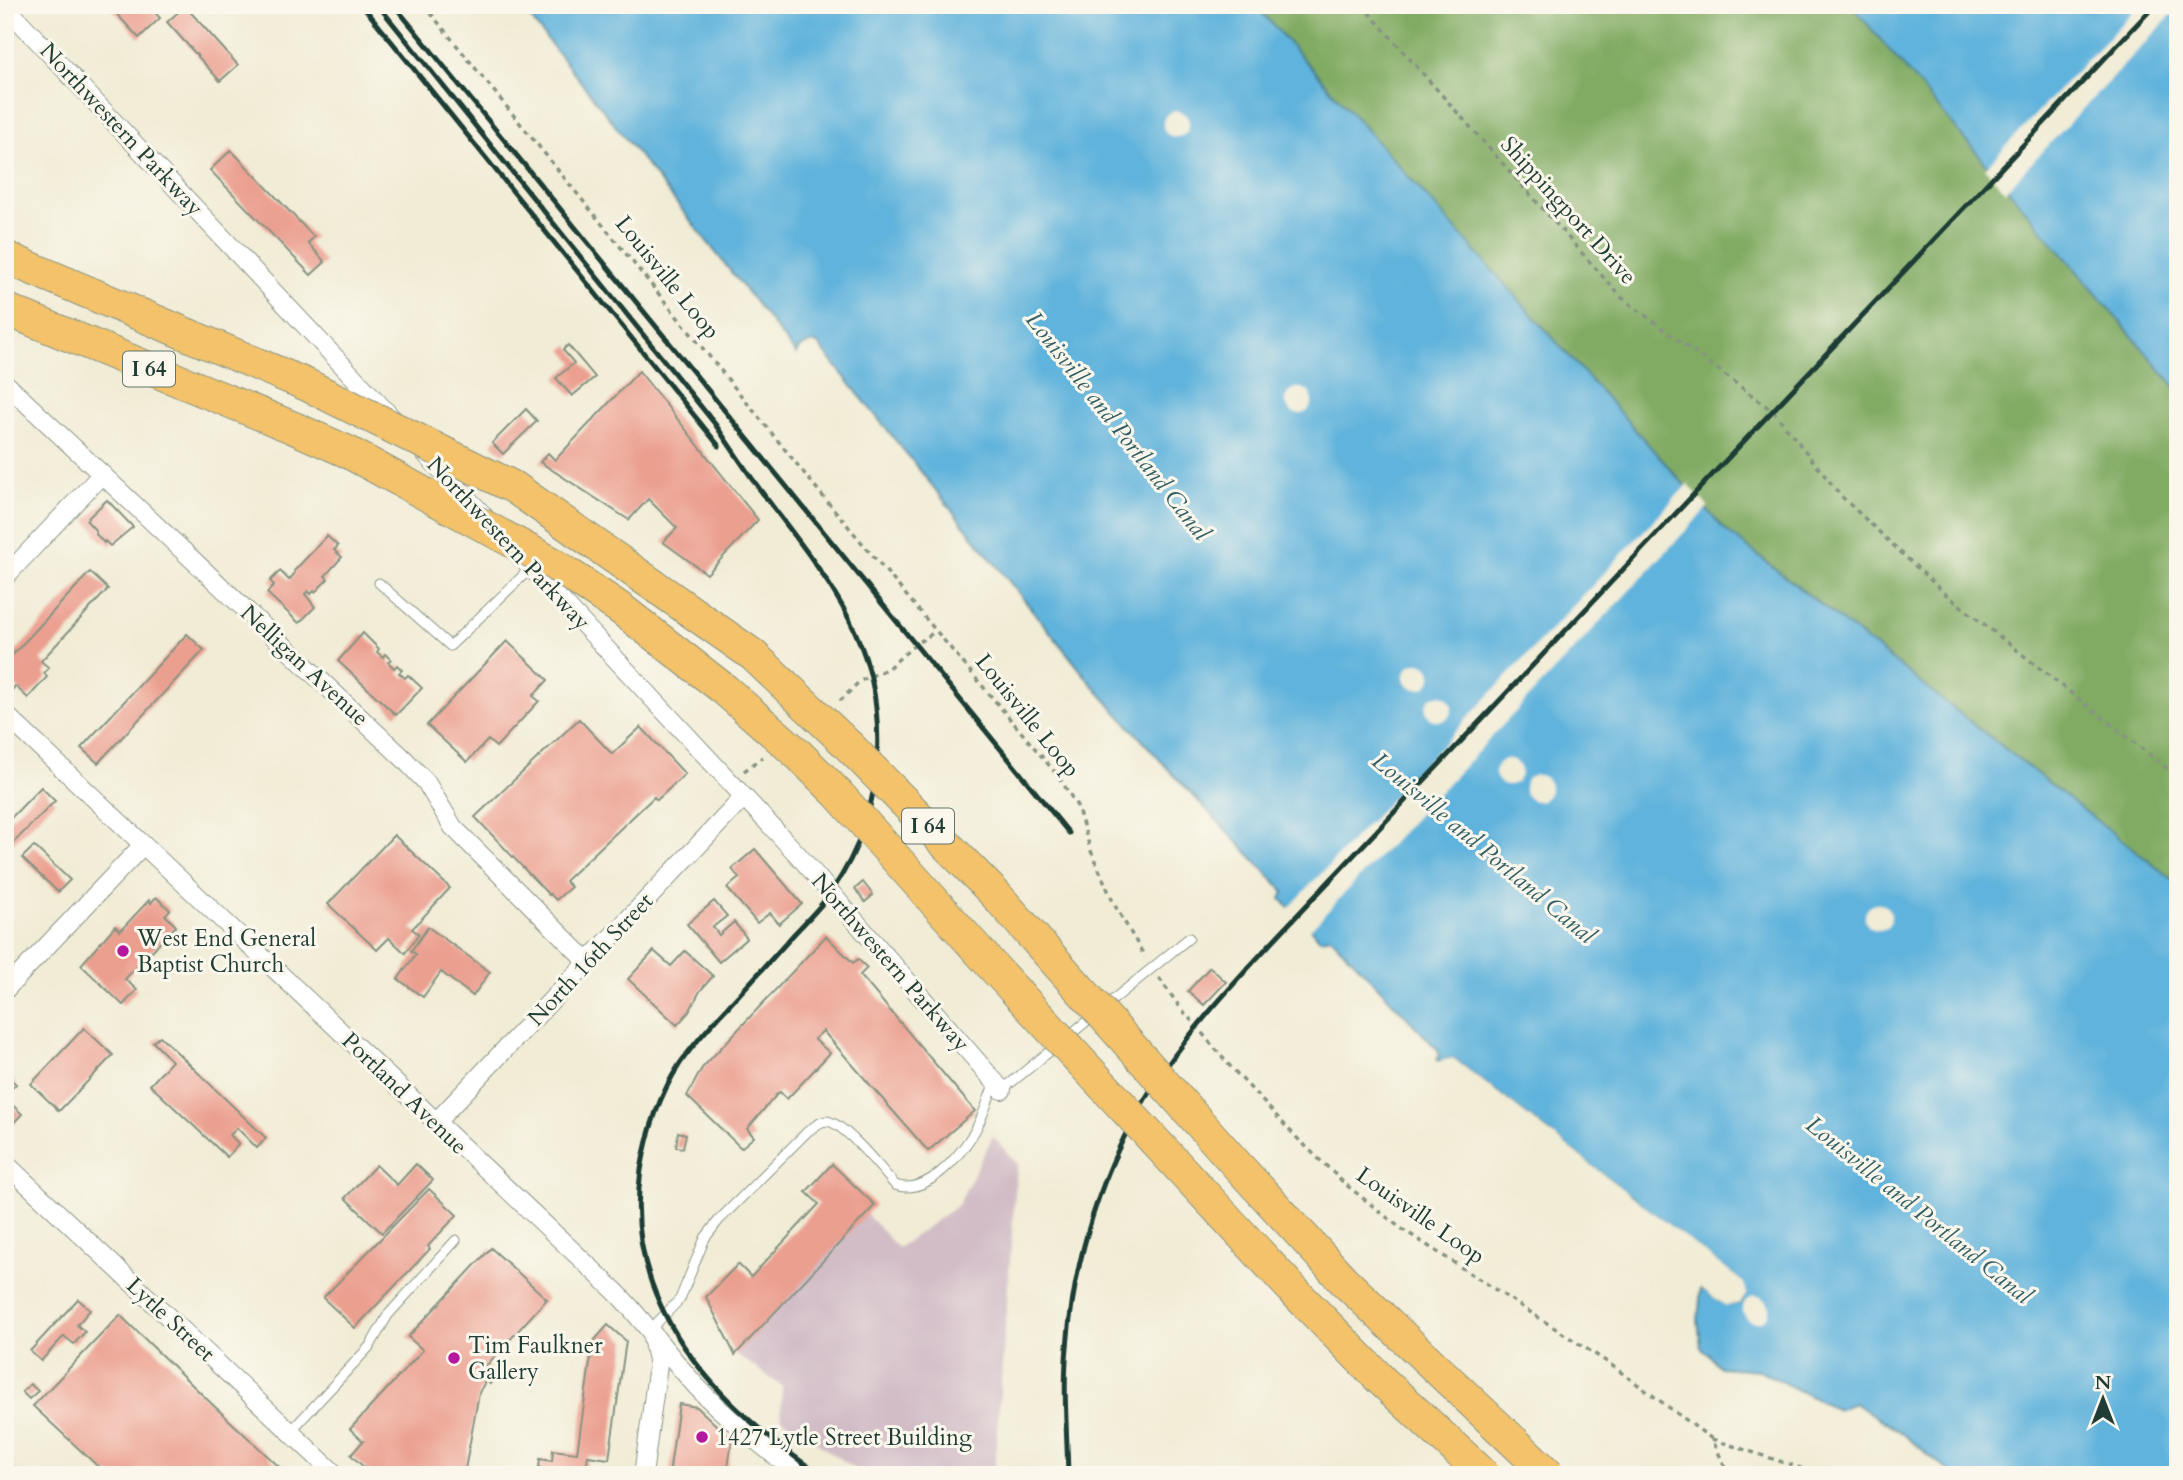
<svg xmlns="http://www.w3.org/2000/svg" width="2183" height="1480" font-family="Cardo,serif">
	<rect width="100%" height="100%" fill="#fbf7ec"/>
	<filter id="ink" filterUnits="userSpaceOnUse"><feTurbulence type="fractalNoise" baseFrequency=".0143" numOctaves="2"/><feDisplacementMap in="SourceGraphic" scale="14" xChannelSelector="R" yChannelSelector="G"/><feConvolveMatrix kernelMatrix="1 2 1 2 8 2 1 2 1" color-interpolation-filters="sRGB"/></filter>
	<filter id="wash" filterUnits="userSpaceOnUse"><feTurbulence type="fractalNoise" baseFrequency=".00686" numOctaves="4" result="noise"/><feDisplacementMap in="SourceGraphic" scale="28" xChannelSelector="R" yChannelSelector="G"/><feGaussianBlur stdDeviation="1.57" result="paint"/><feColorMatrix in="noise" values="0 0 0 0 0 0 0 0 0 0 0 0 0 0 0 0 0 1.4 0 .05"/><feComposite in="paint" operator="in"/></filter>
	<g filter="url(#wash)">
		<rect width="100%" height="100%" fill="#f1ecd5"/>
		<path fill="#d2bdc7" d="M993,1136L1017,1164L994,1475H863L781,1418L782,1386L734,1353L866,1214L898,1248L958,1205Z"/>
		<path fill="#81ab63" stroke="#50744c" stroke-width="2" d="M1255,5H1852L2178,390V884L1723,528Z"/>
		<g fill="#61b3dc" stroke="#407888" stroke-width="2">
			<path d="M520,5H1255L1723,528L2178,884V1475H1954L1900,1432L1854,1403L1837,1410L1759,1370L1720,1367L1701,1347L1698,1320L1701,1288L1726,1305L1741,1303L1746,1293L1743,1283L1453,1058L1440,1061L1437,1060L1439,1056L1438,1050L1331,937L1320,939L1281,899L1284,892L1280,887L1170,771L1095,688L819,345L813,342L799,348L796,354Z"/>
			<path d="M1852,5H2178V390L1857,12Z"/>
		</g>
		<g fill="#f1ecd5">
			<path d="M2139,5H2178V8L2005,191L1985,168Z"/>
			<circle cx="1176" cy="124" r="13"/>
			<circle cx="1299" cy="401" r="13"/>
			<path d="M1688,484L1708,507L1308,932L1287,910Z"/>
			<circle cx="1418" cy="676" r="13"/>
			<circle cx="1439" cy="708" r="13"/>
			<circle cx="1508" cy="772" r="13"/>
			<circle cx="1537" cy="788" r="13"/>
			<circle cx="1878" cy="917" r="13"/>
			<path d="M1453,1058L1744,1283L1747,1293L1741,1303L1726,1306L1698,1286L1703,1285L1726,1302L1738,1300L1743,1293L1740,1285L1452,1062L1439,1064L1440,1061Z"/>
			<circle cx="1756" cy="1309" r="13"/>
		</g>
		<g id="blocks">
			<g fill="#eb9f8f">
				<path d="M118,5H148L160,18L139,38L113,10Z"/>
				<path d="M185,6L238,65L220,81L167,22Z"/>
				<path d="M231,150L314,237L308,243L325,262L311,275L210,170Z"/>
				<path d="M568,345L595,377L572,396L556,378L574,363L563,350Z"/>
				<path d="M639,371L758,520L707,574L663,542L677,528L648,499L629,520L540,462L548,453L555,460Z"/>
				<path d="M526,409L537,421L503,454L492,443Z"/>
				<path d="M107,500L133,527L110,546L105,541L104,543L95,533L96,531L86,520Z"/>
				<path d="M327,536L338,546L334,550L342,557L325,576L328,579L315,592L314,591L311,594L308,591L305,594L315,607L299,623L267,593L274,585L270,581L280,571L289,580L295,573L294,571Z"/>
				<path d="M90,572L108,589L41,661L49,668L44,673L47,677L28,698L15,686L13,689L5,682V663Z"/>
				<path d="M363,633L379,649L377,652L383,657L385,654L391,659L388,662L394,668L397,665L402,670L399,673L405,678L408,675L422,688L396,715L338,661Z"/>
				<path d="M187,634L204,650L98,763L81,748Z"/>
				<path d="M507,641L548,680L533,696L539,701L496,747L488,740L467,762L427,725Z"/>
				<path d="M579,719L612,754L641,727L685,774L657,800L654,797L565,881L571,887L556,900L550,894L549,895L475,817Z"/>
				<path d="M41,787L55,801L9,847L5,844V824Z"/>
				<path d="M394,835L450,888L412,929L419,934L405,953L389,938L377,950L328,904Z"/>
				<path d="M34,846L70,880L58,892L22,858Z"/>
				<path d="M755,849L802,904L779,924L770,913L757,923L727,888L739,878L732,869Z"/>
				<path d="M863,882L873,895L865,902L855,889Z"/>
				<path d="M156,897L170,910L165,915L176,926L125,979L137,990L123,1005L81,965L115,926L120,931L149,900L151,903Z"/>
				<path d="M714,901L727,916L713,927L719,935L734,922L747,938L719,962L687,924Z"/>
				<path d="M428,927L490,972L473,996L441,972L423,997L398,979L416,954L411,951Z"/>
				<path d="M826,936L853,963L858,959L867,968L860,975L975,1111L928,1151L823,1031L814,1039L830,1053L787,1099L780,1092L778,1093L747,1129L754,1137L741,1148L687,1096L702,1068Z"/>
				<path d="M654,951L671,966L685,951L713,976L700,991L689,1012L677,1025L628,979Z"/>
				<path d="M1210,967L1226,982L1204,1005L1188,991Z"/>
				<path d="M84,1028L113,1055L59,1111L31,1084Z"/>
				<path d="M160,1036L266,1138L257,1148L237,1128L230,1135L239,1144L227,1157L150,1085L172,1061L153,1042Z"/>
				<path d="M5,1074L16,1084L5,1095Z"/>
				<path d="M5,1098L22,1114L8,1129L5,1126Z"/>
				<path d="M678,1132L686,1134L683,1148L676,1147Z"/>
				<path d="M416,1164L433,1180L382,1233L345,1198L376,1165L397,1185Z"/>
				<path d="M832,1164L875,1205L735,1355L706,1297L738,1264L751,1277L819,1204L806,1192Z"/>
				<path d="M429,1189L457,1215L428,1246L430,1249L355,1328L323,1298Z"/>
				<path d="M491,1248L547,1299L486,1366L495,1373L490,1384L486,1380L479,1393L464,1475H372L351,1455L363,1441L350,1429L423,1350L408,1337Z"/>
				<path d="M78,1299L90,1310L77,1325L85,1332L74,1344L64,1336L41,1361L30,1351Z"/>
				<path d="M120,1315L214,1406L288,1475H107L33,1406Z"/>
				<path d="M608,1325L626,1341L609,1459L588,1456L586,1469L606,1471V1475H538L540,1459L552,1461L553,1450L577,1453L593,1342Z"/>
				<path d="M30,1384L38,1391L29,1399L22,1392Z"/>
				<path d="M679,1404L697,1407L732,1440L727,1475H669Z"/>
				<path d="M8,1463L21,1475H5V1465Z"/>
			</g>
		</g>
	</g>
	<g filter="url(#ink)">
		<use href="#blocks" fill-opacity="0" stroke="#889484" stroke-width="2"/>
		<g fill="none" stroke-linecap="round" stroke-linejoin="round">
			<defs>
				<g id="lane">
					<path d="M379,583L450,646L531,568"/>
					<path d="M1002,1090L1189,938"/>
					<path d="M649,1331L680,1299L705,1238L719,1220L807,1132C813,1128 818,1122 826,1121C843,1121 883,1171 895,1185C926,1196 958,1158 973,1134C983,1119 988,1099 995,1082"/>
					<path d="M290,1432L370,1346L388,1315L456,1240"/>
				</g>
				<g id="street">
					<path d="M5,6L393,419"/>
					<path d="M5,383L403,758L426,782L453,827L587,961"/>
					<path d="M422,450L484,516"/>
					<path d="M519,555L798,855L1002,1090"/>
					<path d="M5,577L102,474"/>
					<path d="M5,714L616,1292C645,1322 669,1356 697,1387C728,1420 764,1447 800,1475"/>
					<path d="M5,990L143,845"/>
					<path d="M436,1122L744,797"/>
					<path d="M5,1163L336,1475"/>
					<path d="M643,1475L658,1365L652,1337"/>
				</g>
				<g id="highway">
					<path d="M5,257L186,334"/>
					<path d="M5,309L294,428"/>
				</g>
			</defs>
			<use href="#lane" stroke="#889484" stroke-width="11"/>
			<use href="#street" stroke="#889484" stroke-width="20"/>
			<use href="#highway" stroke="#889484" stroke-width="34"/>
			<g stroke="#889484" stroke-width="3.5" stroke-dasharray="5 5" stroke-linecap="butt">
				<path d="M424,5L826,500L1059,777L1077,806L1091,851L1114,904L1145,957"/>
				<path d="M1362,5L1621,297L1774,412L1841,496L1943,592L2178,777"/>
				<path d="M840,701L860,681L887,669L916,644L936,631"/>
				<path d="M744,771L763,757"/>
				<path d="M1159,978L1179,1006L1229,1065L1296,1137L1344,1183L1399,1227L1607,1362L1712,1439L1729,1475"/>
				<path d="M1712,1439L1822,1475"/>
			</g>
			<use href="#lane" stroke="#fff" stroke-width="9"/>
			<use href="#street" stroke="#fff" stroke-width="18"/>
			<use href="#highway" stroke="#f3c26a" stroke-width="32"/>
			<g stroke="#1f3d34" stroke-width="5">
				<path d="M362,5L719,446"/>
				<path d="M378,5L715,424C730,446 745,469 761,491C810,557 868,622 876,708C883,775 870,836 831,892C821,907 807,920 794,934C775,956 755,977 735,999C716,1020 695,1041 679,1065C659,1096 647,1134 641,1170C621,1305 717,1406 821,1475"/>
				<path d="M394,5L1069,833"/>
				<path d="M1068,1475C1067,1432 1063,1389 1067,1347C1074,1258 1102,1167 1150,1091C1184,1037 1228,990 1271,943L2155,5"/>
			</g>
			<defs>
				<g id="highway-bridge">
					<path d="M186,334L307,385L515,488L753,655L847,744L996,895L1236,1164L1344,1281L1549,1475"/>
					<path d="M294,428L348,452L552,563L621,609L725,690L799,755L839,795L993,967L1295,1292L1381,1380L1484,1475"/>
				</g>
			</defs>
			<use href="#highway-bridge" stroke="#889484" stroke-width="34" stroke-linecap="butt"/>
			<use href="#highway-bridge" stroke="#f3c26a" stroke-width="32"/>
		</g>
	</g>
	<g fill="#b5179e" stroke="#fbf7ec" stroke-width="2.5">
		<circle cx="123" cy="951" r="7"/>
		<circle cx="454" cy="1358" r="7"/>
		<circle cx="702" cy="1437" r="7"/>
	</g>
	<g text-anchor="middle" stroke-width="6" stroke-linejoin="round" paint-order="stroke">
		<g fill="#fbf7ec" stroke="#61756b" stroke-width="2">
			<rect x="123" y="351.5" width="52" height="35" rx="5"/>
			<rect x="902" y="808.5" width="52" height="35" rx="5"/>
		</g>
		<g font-size="21" font-weight="bold" fill="#1f3d34">
			<text x="149" y="376">I 64</text>
			<text x="928" y="833">I 64</text>
		</g>
		<g font-size="23" fill="#1f3d34" stroke="#fbf7ec">
			<text transform="translate(122 129) rotate(47)" y="8">Northwestern Parkway</text>
			<text transform="translate(1569 210) rotate(48)" y="8">Shippingport Drive</text>
			<text transform="translate(668 277) rotate(51)" y="8">Louisville Loop</text>
			<text transform="translate(509 543) rotate(47)" y="8">Northwestern Parkway</text>
			<text transform="translate(305 665) rotate(43)" y="8">Nelligan Avenue</text>
			<text transform="translate(1028 715) rotate(51)" y="8">Louisville Loop</text>
			<text transform="translate(590 959) rotate(-47)" y="8">North 16th Street</text>
			<text transform="translate(891 962) rotate(49)" y="8">Northwestern Parkway</text>
			<text transform="translate(405 1093) rotate(44)" y="8">Portland Avenue</text>
			<text transform="translate(1421 1215) rotate(35)" y="8">Louisville Loop</text>
			<text transform="translate(171 1319) rotate(43)" y="8">Lytle Street</text>
		</g>
		<g font-size="23" fill="#1f3d34" stroke="#fbf7ec" text-anchor="start">
			<text x="137" y="946">West End General<tspan x="137" dy="26">Baptist Church</tspan></text>
			<text x="468" y="1353">Tim Faulkner<tspan x="468" dy="26">Gallery</tspan></text>
			<text x="716" y="1445">1427 Lytle Street Building</text>
		</g>
		<g font-size="24" font-style="italic" fill="#336066" stroke="#fbf7ec">
			<text transform="translate(1118 426) rotate(52)" y="8">Louisville and Portland Canal</text>
			<text transform="translate(1484 848) rotate(40)" y="8">Louisville and Portland Canal</text>
			<text transform="translate(1919 1210) rotate(39)" y="8">Louisville and Portland Canal</text>
		</g>
	</g>
	<rect width="2183" height="1480" fill="none" stroke="#fbf7ec" stroke-width="28"/>
	<g transform="translate(2103 1399)" stroke="#fbf7ec" stroke-width="5" paint-order="stroke">
	<path d="M0-5L12 26L0 18L-12 26Z" fill="#1f3d34"/>
	<text y="-10" font-size="19" font-weight="bold" text-anchor="middle" fill="#1f3d34">N</text>
	</g>
</svg>
